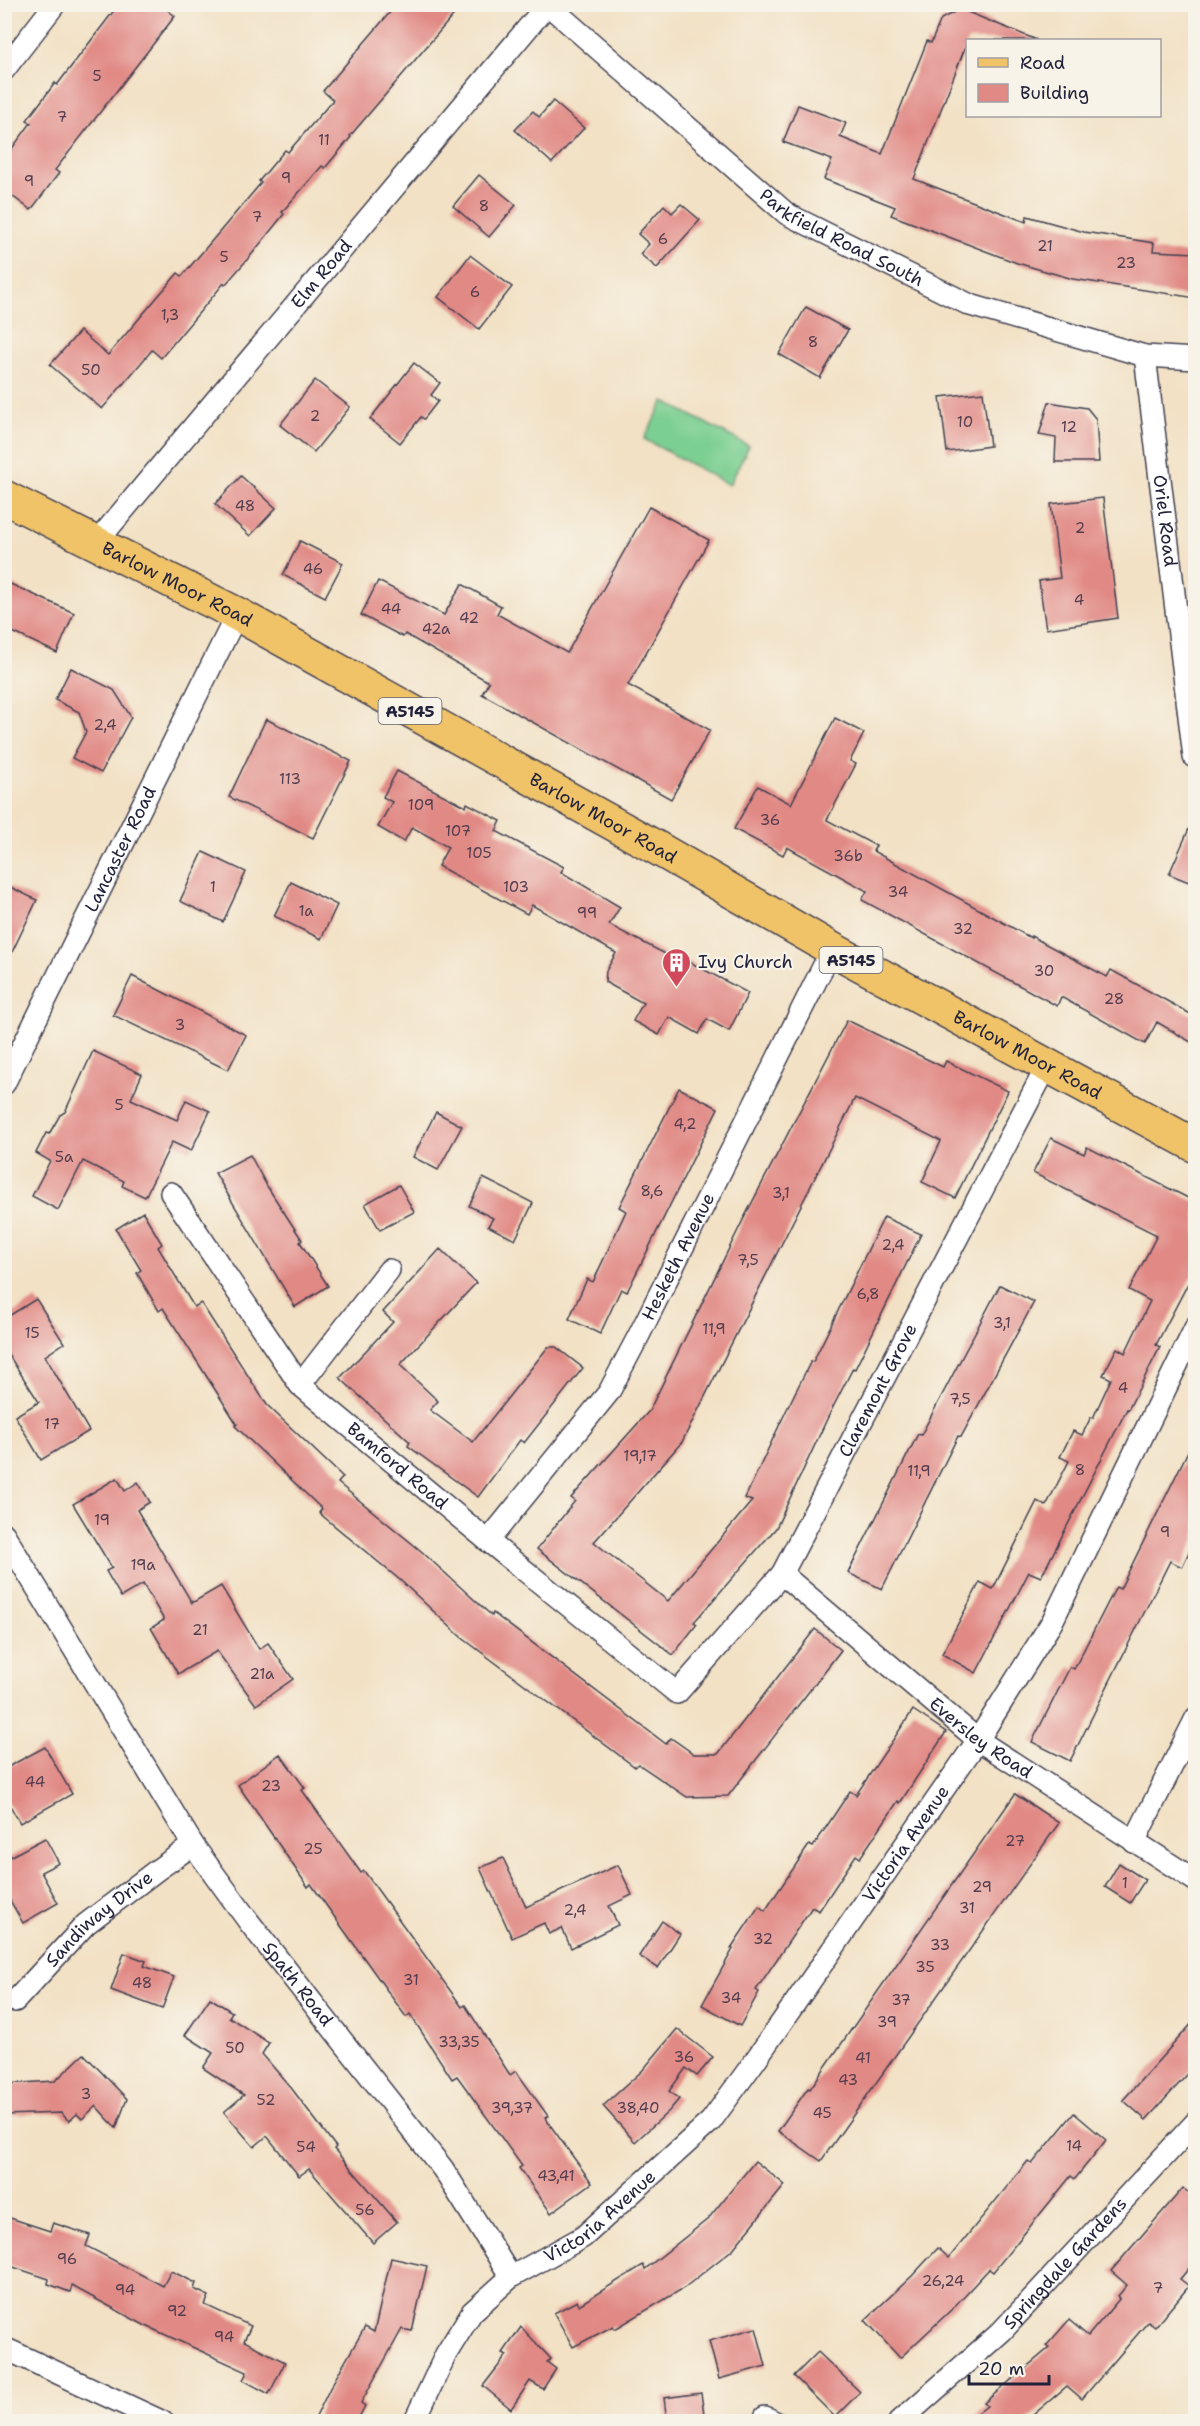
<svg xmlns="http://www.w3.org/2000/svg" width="1200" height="2426" font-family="'Shantell Sans',sans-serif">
	<rect width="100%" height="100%" fill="#f7f3e8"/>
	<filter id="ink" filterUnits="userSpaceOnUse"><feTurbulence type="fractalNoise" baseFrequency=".0167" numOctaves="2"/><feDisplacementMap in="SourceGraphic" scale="12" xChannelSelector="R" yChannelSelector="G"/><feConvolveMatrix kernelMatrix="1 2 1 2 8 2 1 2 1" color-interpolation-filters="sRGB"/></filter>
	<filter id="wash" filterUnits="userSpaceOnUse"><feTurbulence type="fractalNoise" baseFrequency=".008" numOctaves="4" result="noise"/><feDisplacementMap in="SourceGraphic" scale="24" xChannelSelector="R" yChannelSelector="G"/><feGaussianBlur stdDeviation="1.35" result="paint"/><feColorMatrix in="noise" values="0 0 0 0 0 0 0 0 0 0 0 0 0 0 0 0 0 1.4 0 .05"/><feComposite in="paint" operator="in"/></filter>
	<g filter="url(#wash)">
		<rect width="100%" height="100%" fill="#f2e1c5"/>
		<path fill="#7bcf92" stroke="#4e7866" stroke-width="1.5" d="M664,401L749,446L729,485L644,439Z"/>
		<g id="blocks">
			<g fill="#e18985">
				<path d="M119,4H160L175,16L55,170L59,173L31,210L4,190V159L31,123L27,120L55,83L57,85Z"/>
				<path d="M397,4H463L350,136L351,137L325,168L322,166L282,212L284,214L252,254L225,285L224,283L161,358L152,350L102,409L50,365L80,331L108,355L178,273L182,276L261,183L259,181L285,150L288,152L333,100L323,91Z"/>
				<path d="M960,9L1037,40H968L914,179L1026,222L1027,216L1084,232L1154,243L1153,251L1196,253V298L1073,279L1017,263L891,215L895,207L824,179L832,160L783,142L798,105L846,123L840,137L882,154L927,41L931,43L941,19Z"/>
				<path d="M553,101L584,128L552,163L515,130L533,111L539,117Z"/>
				<path d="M479,175L516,205L489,237L453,206Z"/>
				<path d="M681,204L700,220L657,268L640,254L649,244L638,234L664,205L672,213Z"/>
				<path d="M470,255L512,287L479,329L438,297Z"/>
				<path d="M806,307L848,330L820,378L779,354Z"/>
				<path d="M414,363L440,383L431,395L438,401L424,419L421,417L400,443L370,419Z"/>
				<path d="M315,380L350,407L314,452L280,425Z"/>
				<path d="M983,392L990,446L947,452L940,397Z"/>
				<path d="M1049,402L1087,408L1096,419L1099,462H1055L1056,438L1039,435Z"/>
				<path d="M241,476L276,508L250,536L215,504Z"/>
				<path d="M1103,498L1118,618L1046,629L1039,581L1060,578L1051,504Z"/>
				<path d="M649,507L709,540L628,685L710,730L671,799L482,694L489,682L405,634L403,637L361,615L378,581L444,615L462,584L501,606L497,614L567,653Z"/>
				<path d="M300,541L343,563L325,597L283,575Z"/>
				<path d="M4,581L74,613L57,653L4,628Z"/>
				<path d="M71,668L114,690L131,717L101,773L72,758L86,732L79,712L55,700Z"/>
				<path d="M835,718L864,733L850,761L856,764L827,820L876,846L873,851L1031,938V936L1107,977L1111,970L1196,1017V1045L1157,1022L1145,1044L1061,997L1057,1006L862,900L867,891L787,847L783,855L734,829L758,786L791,804Z"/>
				<path d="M266,719L351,761L313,838L229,797Z"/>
				<path d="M397,771L466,807L467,803L501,821L496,831L564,867L561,872L620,907L609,925L671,957L673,953L748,993L729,1031L707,1019L699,1034L669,1017L659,1035L633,1021L643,1003L605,982L606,971L616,953L532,905L527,914L438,866L448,847L412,827L404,842L378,827L392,802L383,797Z"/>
				<path d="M1196,813V885L1169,874Z"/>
				<path d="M203,852L246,872L223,922L180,901Z"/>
				<path d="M291,882L337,905L321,939L274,916Z"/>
				<path d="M4,884L37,900L4,969Z"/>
				<path d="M132,976L246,1035L228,1070L113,1015Z"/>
				<path d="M847,1020L943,1067L946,1061L1008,1091L955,1198L922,1182L941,1141L855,1098L682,1442L594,1542L668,1601L752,1501L745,1498L787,1409L811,1361L813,1362L884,1217L921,1234L855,1369L853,1368L828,1417L776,1528L694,1622L697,1624L673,1655L537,1549L575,1501L571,1498L649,1411L744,1218Z"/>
				<path d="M93,1051L142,1074L131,1099L177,1120L186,1100L210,1111L191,1151L172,1142L145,1197L122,1186L124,1181L83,1161L58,1210L32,1196L50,1161L36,1153L46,1133L49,1134L60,1115L65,1112Z"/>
				<path d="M679,1088L718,1108L627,1292L621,1289L600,1334L569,1319L587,1279L593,1282L626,1211L619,1207Z"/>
				<path d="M436,1112L462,1126L438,1170L413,1157Z"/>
				<path d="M1051,1138L1084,1154L1087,1147L1196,1202V1268L1156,1345L1160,1347L1128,1410L1127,1409L1041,1577L1029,1572L976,1673L942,1654L980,1582L993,1589L1037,1501L1046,1506L1069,1461L1060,1457L1073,1431L1082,1435L1091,1417L1093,1418L1111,1379L1103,1375L1117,1348L1125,1353L1150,1301L1129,1290L1157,1235L1033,1173Z"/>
				<path d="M250,1155L267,1186L302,1240L300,1242L328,1286L295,1307L215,1173Z"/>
				<path d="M483,1178L533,1203L515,1240L488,1226L493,1218L469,1206Z"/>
				<path d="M399,1185L414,1212L380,1230L365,1204Z"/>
				<path d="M143,1212L162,1244L158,1247L194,1307L201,1303L267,1405L343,1477L338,1483L420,1550L492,1616L493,1613L666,1744L671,1738L694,1754H718L815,1629L841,1650L728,1796L687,1797L638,1764L635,1767L461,1637L400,1580L319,1513L322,1509L235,1426L237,1424L163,1308L159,1311L137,1273L141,1270L116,1229Z"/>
				<path d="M440,1249L476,1283L400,1365L438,1401L430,1410L473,1442L548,1347H556L583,1368L524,1443L520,1440L478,1497L408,1446L410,1442L340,1378L393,1322L383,1312Z"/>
				<path d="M1000,1285L1034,1302L961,1437L958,1436L882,1589L848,1573L918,1434L921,1435Z"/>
				<path d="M36,1299L64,1343L45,1356L89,1431L41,1460L15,1416L39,1402L4,1348V1319Z"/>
				<path d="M1196,1435V1537L1182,1567L1170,1561L1070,1761L1032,1742L1070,1667L1074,1669L1116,1587L1120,1589Z"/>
				<path d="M117,1478L125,1491L138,1482L150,1502L137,1510L192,1603L221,1586L259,1649L268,1643L293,1679L256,1705L217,1651L178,1674L151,1628L164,1620L143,1584L121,1597L106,1571L112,1568L73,1504Z"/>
				<path d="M913,1710L946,1732L900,1803L898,1801L860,1858L856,1855L819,1911L812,1907L756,1990L759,1992L740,2026L702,2005L733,1949L731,1948L759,1906L765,1911L809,1845L813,1847L850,1791L856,1795Z"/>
				<path d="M45,1747L72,1794L20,1823L4,1795V1769Z"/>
				<path d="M280,1754L305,1788L302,1790L361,1873L364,1871L462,2007L465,2005L510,2075L516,2071L548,2116L545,2118L592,2183L551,2213L519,2168L522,2166L457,2076L452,2079L410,2014L406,2017L311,1884L308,1887L238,1785Z"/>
				<path d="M1015,1794L1059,1823L821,2161L778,2131L808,2088L810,2089Z"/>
				<path d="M45,1838L59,1863L41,1872L58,1903L23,1923L4,1890V1860Z"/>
				<path d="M503,1858L526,1907L618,1865L632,1895L609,1906L618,1925L571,1948L562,1928L549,1934L544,1923L512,1938L480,1868Z"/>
				<path d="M1119,1863L1145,1880L1130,1903L1105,1887Z"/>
				<path d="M662,1921L680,1934L658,1968L639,1956Z"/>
				<path d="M124,1953L146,1961L144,1966L174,1977L162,2009L111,1990Z"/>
				<path d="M210,1998L232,2012L229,2017L269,2043L262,2054L292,2089L336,2147L334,2149L397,2222L373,2243L309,2169L299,2176L267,2136L254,2147L224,2112L244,2095L203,2068L213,2053L185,2035Z"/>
				<path d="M1196,2019V2065L1146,2120L1123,2100Z"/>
				<path d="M677,2029L713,2057L697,2076L686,2068L669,2091L679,2099L669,2111L635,2142L603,2106L642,2071Z"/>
				<path d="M84,2054L127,2099L116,2128L96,2106L82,2119L77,2114L69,2121L61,2113L4,2115V2084L55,2081Z"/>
				<path d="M1074,2113L1106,2140L1075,2179L1071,2176L993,2272L989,2269L951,2310L900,2358L865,2320L912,2276L938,2248L949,2258L1028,2161L1032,2164Z"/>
				<path d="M755,2161L785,2185L733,2249L684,2288L615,2329L613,2326L573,2347L554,2313L577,2301L579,2305L643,2265L645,2269L708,2219Z"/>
				<path d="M1183,2188L1196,2199V2260L1180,2279L1189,2286L1155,2327L1148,2322L1082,2399L1067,2386L1026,2421H968L987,2406L984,2403L1049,2348L1046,2346L1069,2320L1088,2336L1120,2298L1118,2296L1127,2285L1111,2271Z"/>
				<path d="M4,2216L50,2231L53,2223L90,2235L86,2246L163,2286L171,2271L196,2283L194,2289L209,2296L205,2305L251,2326L244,2341L285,2362L269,2394L243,2380L247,2372L144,2325L72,2286L70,2292L48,2284L49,2279L4,2264Z"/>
				<path d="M391,2258L427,2266L412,2331L402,2329L361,2403L365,2406L357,2421H314L330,2388L365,2327L374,2332Z"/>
				<path d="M521,2327L551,2359L547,2362L556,2369L543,2389L530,2381L511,2409L483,2386L507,2355L503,2353Z"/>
				<path d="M756,2328L766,2366L719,2379L709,2341Z"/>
				<path d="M818,2352L860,2392L835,2417L794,2376Z"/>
				<path d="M701,2393L705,2421H667L664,2398Z"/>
			</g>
		</g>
	</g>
	<g filter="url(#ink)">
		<use href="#blocks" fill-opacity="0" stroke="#413f50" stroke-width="1.5"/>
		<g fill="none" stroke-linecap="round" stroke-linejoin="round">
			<defs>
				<g id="street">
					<path id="s1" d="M547,4L787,214L970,305L1145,356L1196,359"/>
					<path d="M4,70L55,4"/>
					<path id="s2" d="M1145,356L1194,757L1196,758"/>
					<path id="s3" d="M96,543L547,5"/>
					<path id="s4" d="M4,1084L237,614"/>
					<path id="s5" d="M171,1193L300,1385L488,1541L677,1693L782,1574L1047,1066"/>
					<path d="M300,1385L389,1270"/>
					<path id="s6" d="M4,1534L193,1845L249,1922L443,2169L511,2277L472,2312L446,2354L414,2422"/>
					<path id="s7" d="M488,1541L609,1392L638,1337L832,949"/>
					<path id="s8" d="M782,1574L978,1740L1196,1881"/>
					<path d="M1134,1842L1196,1718"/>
					<path id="s9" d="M15,2001L86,1924L157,1870L193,1845"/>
					<path id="s10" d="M511,2277L583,2237L711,2121L754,2062L978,1740L1052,1622L1196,1326"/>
					<path d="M4,2348L163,2422"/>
					<path d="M765,2417L775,2422"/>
					<path id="s11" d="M899,2422L1001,2332L1196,2122"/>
				</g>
				<g id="primary">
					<path id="s12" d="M4,497L237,614L657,848L832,949L1196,1146"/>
				</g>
			</defs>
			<use href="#street" stroke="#413f50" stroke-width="24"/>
			<use href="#primary" stroke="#413f50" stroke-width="36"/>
			<use href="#street" stroke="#fff" stroke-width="21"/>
			<use href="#primary" stroke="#f1c369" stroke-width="33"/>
		</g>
	</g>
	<defs>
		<symbol id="building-pin" viewBox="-11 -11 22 30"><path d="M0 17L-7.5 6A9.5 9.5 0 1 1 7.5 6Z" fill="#d1495b" stroke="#f7f3e8"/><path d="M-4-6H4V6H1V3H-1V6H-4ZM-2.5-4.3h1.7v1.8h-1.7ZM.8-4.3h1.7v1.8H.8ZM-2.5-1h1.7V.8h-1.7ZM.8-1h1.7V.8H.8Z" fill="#fff"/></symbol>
	</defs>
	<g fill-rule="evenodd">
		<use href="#building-pin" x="660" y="946" width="33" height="45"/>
	</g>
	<g text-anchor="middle" stroke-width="4.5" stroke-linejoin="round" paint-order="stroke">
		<g font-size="15" fill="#523c4e">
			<text x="97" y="81">5</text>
			<text x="62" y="122">7</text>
			<text x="324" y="145">11</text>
			<text x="286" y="183">9</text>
			<text x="29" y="186">9</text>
			<text x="484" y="211">8</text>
			<text x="257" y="222">7</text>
			<text x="663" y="244">6</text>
			<text x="1045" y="251">21</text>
			<text x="224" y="262">5</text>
			<text x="1126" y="268">23</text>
			<text x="475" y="297">6</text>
			<text x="170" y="320">1,3</text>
			<text x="813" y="347">8</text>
			<text x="91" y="375">50</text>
			<text x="315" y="421">2</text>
			<text x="965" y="427">10</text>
			<text x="1069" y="432">12</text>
			<text x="245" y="511">48</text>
			<text x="1080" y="533">2</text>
			<text x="313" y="574">46</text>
			<text x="1079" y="605">4</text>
			<text x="391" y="614">44</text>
			<text x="469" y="623">42</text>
			<text x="436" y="634">42a</text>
			<text x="105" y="730">2,4</text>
			<text x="290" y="784">113</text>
			<text x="421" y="810">109</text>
			<text x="770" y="825">36</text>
			<text x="458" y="836">107</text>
			<text x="479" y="858">105</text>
			<text x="848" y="861">36b</text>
			<text x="213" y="892">1</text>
			<text x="516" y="892">103</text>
			<text x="898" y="897">34</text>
			<text x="306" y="916">1a</text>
			<text x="587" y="918">99</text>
			<text x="963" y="934">32</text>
			<text x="1044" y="976">30</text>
			<text x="1114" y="1004">28</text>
			<text x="180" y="1030">3</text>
			<text x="119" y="1110">5</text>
			<text x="685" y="1129">4,2</text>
			<text x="64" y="1162">5a</text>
			<text x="652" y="1196">8,6</text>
			<text x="781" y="1198">3,1</text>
			<text x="893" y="1250">2,4</text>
			<text x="748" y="1265">7,5</text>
			<text x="868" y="1299">6,8</text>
			<text x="1002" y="1328">3,1</text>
			<text x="714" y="1334">11,9</text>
			<text x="32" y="1338">15</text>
			<text x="1123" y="1393">4</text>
			<text x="960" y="1404">7,5</text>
			<text x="52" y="1429">17</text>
			<text x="640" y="1461">19,17</text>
			<text x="1080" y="1475">8</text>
			<text x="919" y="1476">11,9</text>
			<text x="102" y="1525">19</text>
			<text x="1165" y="1537">9</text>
			<text x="143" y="1570">19a</text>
			<text x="200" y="1635">21</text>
			<text x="262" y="1679">21a</text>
			<text x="35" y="1787">44</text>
			<text x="271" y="1791">23</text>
			<text x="1015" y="1846">27</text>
			<text x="313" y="1854">25</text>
			<text x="1125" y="1888">1</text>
			<text x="982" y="1892">29</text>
			<text x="967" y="1913">31</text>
			<text x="575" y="1915">2,4</text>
			<text x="763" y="1944">32</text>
			<text x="940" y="1950">33</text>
			<text x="925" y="1972">35</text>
			<text x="411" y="1985">31</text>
			<text x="142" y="1988">48</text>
			<text x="731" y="2003">34</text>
			<text x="901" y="2005">37</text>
			<text x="887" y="2027">39</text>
			<text x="459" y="2047">33,35</text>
			<text x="235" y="2053">50</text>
			<text x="684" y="2062">36</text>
			<text x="863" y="2063">41</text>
			<text x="848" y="2085">43</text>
			<text x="86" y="2099">3</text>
			<text x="266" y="2105">52</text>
			<text x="512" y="2113">39,37</text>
			<text x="638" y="2113">38,40</text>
			<text x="822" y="2118">45</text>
			<text x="1074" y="2151">14</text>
			<text x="306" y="2152">54</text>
			<text x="556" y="2181">43,41</text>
			<text x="365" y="2215">56</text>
			<text x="67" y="2264">96</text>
			<text x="943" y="2286">26,24</text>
			<text x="1158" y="2293">7</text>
			<text x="125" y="2295">94</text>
			<text x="177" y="2316">92</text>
			<text x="224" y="2342">94</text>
		</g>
		<g fill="#f7f3e8" stroke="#62616f" stroke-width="1.5">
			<rect x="378.5" y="698" width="63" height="26" rx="4.5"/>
			<rect x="819.5" y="947" width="63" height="26" rx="4.5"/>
		</g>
		<g font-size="16" font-weight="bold" fill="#22223b">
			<text x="410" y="717">A5145</text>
			<text x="851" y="966">A5145</text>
		</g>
		<g font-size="18" fill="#22223b" stroke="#f7f3e8">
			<text dy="6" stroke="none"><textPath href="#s1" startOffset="378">Parkfield Road South</textPath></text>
			<text dy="6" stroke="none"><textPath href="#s3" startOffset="351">Elm Road</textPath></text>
			<text dy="6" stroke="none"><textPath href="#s2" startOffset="166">Oriel Road</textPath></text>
			<text dy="6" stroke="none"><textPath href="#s12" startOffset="194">Barlow Moor Road</textPath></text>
			<text dy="6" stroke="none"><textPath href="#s12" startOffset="680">Barlow Moor Road</textPath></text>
			<text dy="6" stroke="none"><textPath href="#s4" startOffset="262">Lancaster Road</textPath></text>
			<text dy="6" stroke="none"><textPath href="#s12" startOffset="1166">Barlow Moor Road</textPath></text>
			<text dy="6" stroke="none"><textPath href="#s7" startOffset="344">Hesketh Avenue</textPath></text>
			<text dy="6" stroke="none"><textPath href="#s5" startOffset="1084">Claremont Grove</textPath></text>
			<text dy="6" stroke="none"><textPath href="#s5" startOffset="358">Bamford Road</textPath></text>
			<text dy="6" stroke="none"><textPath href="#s8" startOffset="258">Eversley Road</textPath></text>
			<text dy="6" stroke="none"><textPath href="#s10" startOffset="594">Victoria Avenue</textPath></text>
			<text dy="6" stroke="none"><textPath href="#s9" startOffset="118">Sandiway Drive</textPath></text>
			<text dy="6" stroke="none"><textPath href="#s6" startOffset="538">Spath Road</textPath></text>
			<text dy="6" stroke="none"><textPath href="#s10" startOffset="108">Victoria Avenue</textPath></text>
			<text dy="6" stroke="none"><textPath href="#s11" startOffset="230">Springdale Gardens</textPath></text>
		</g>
		<g font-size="18" fill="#22223b" stroke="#f7f3e8" text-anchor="start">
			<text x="698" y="968">Ivy Church</text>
		</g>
	</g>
	<rect width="1200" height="2426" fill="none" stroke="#f7f3e8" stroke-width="24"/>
	<rect x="966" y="39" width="195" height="78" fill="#f7f3e8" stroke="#a29fa3" stroke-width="1.5"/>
	<rect x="978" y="58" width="30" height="9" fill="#f1c369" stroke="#a29fa3" stroke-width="1.5"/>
	<text x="1020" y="69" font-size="18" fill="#22223b">Road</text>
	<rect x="978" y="84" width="30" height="18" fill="#e18985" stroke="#a29fa3" stroke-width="1.5"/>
	<text x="1020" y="99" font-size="18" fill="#22223b">Building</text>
	<path d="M969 2375v9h80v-9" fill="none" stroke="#22223b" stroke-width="3"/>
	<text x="978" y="2375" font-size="18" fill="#22223b" stroke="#f7f3e8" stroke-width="4.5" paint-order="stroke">20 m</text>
</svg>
